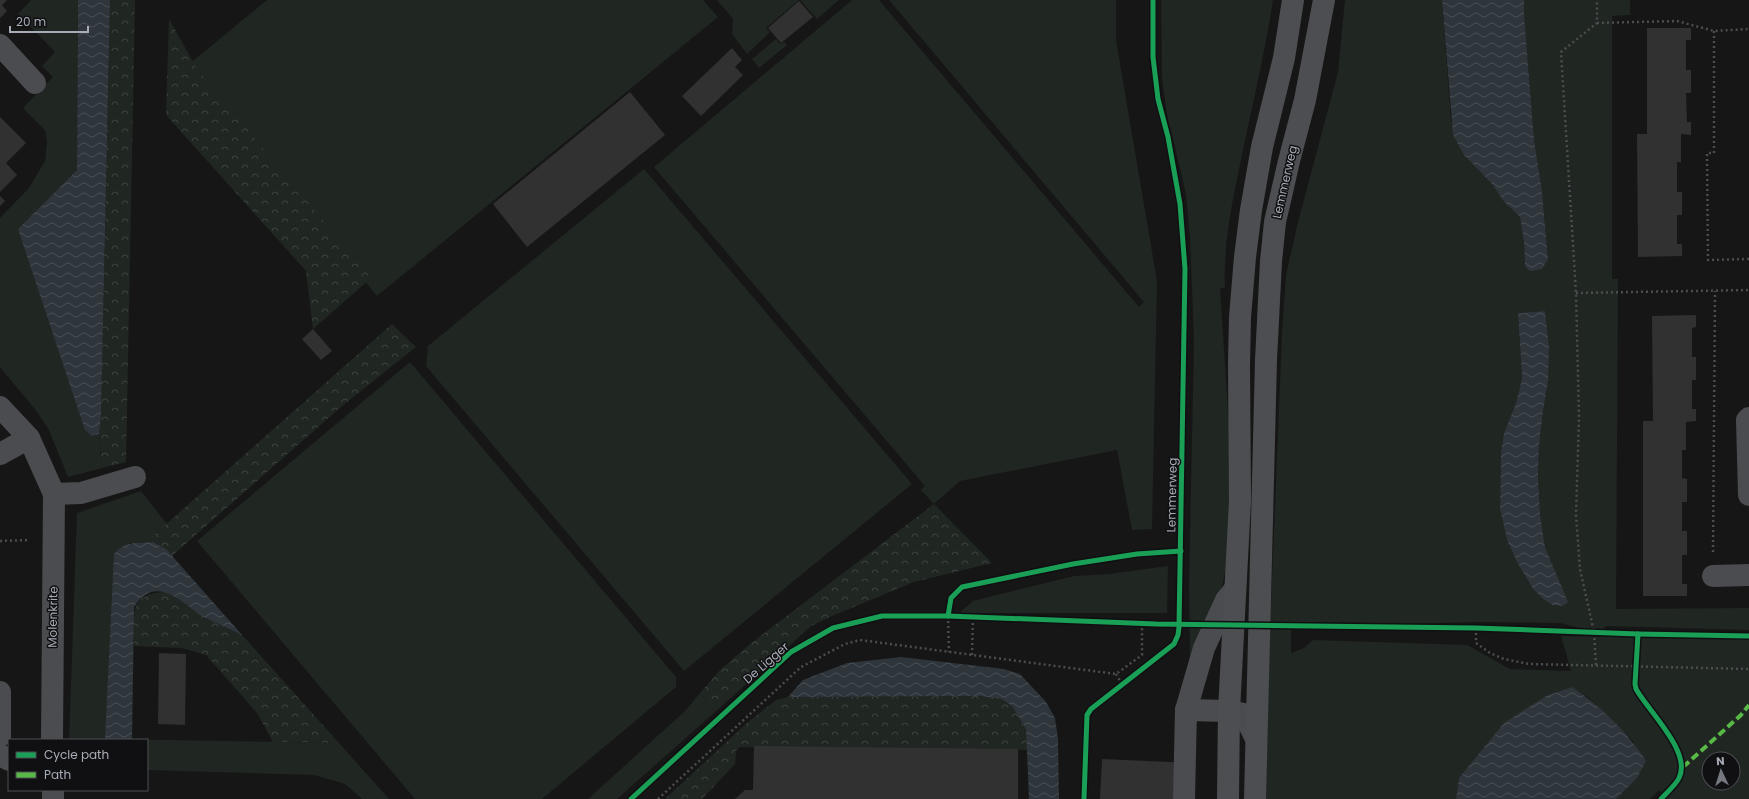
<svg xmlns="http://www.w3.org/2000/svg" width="1749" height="799" font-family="Poppins,sans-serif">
	<defs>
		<pattern id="forest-crowns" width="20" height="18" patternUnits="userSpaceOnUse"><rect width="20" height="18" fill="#202621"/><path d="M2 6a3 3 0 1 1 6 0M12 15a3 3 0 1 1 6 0" fill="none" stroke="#3e433f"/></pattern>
		<pattern id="water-waves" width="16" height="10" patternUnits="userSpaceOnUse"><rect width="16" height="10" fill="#2e353b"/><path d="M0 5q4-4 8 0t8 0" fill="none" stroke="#495055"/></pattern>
	</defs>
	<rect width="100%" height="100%" fill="#161616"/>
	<g fill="#202621" fill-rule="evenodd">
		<path d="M31,0H78L77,170L18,229L92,436L99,434L102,468L68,477L48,428L34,408L0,367V218L29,188L45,161L47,142L45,130L23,108L53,77L42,66L55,52L18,14Z"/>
		<path d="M267,0H703L718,17L377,296L188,65Z"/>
		<path d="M717,0H799L766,28L770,32L747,54L732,34L733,19Z"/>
		<path d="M800,0H839L817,19Z"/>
		<path d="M852,0H879L1139,307L1144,302L889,0H1116V40L1157,281L1152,529L1132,530L1117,450L960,481L934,504L921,490L925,486L654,167Z"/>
		<path d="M1161,0H1273C1265,52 1253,103 1242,155C1233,199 1223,242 1225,287L1220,289L1230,441V549L1220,596L1190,661L1189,584L1194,341L1190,238L1186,194L1167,114L1162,78Z"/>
		<path d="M1345,0H1442L1451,120L1464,155L1492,184L1504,202L1520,217L1524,243L1525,266L1548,259L1542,191L1534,139L1524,13V0H1630V15L1612,16V279H1618L1616,609L1749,608V630L1606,626L1600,633L1560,623L1475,622L1291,627V653L1304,648L1313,640L1467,645L1510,669L1571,671L1561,636L1749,639V799H1666L1659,790L1650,799H1616L1637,778L1634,742L1588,697L1572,688L1459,778L1456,799H1265L1269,654L1282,333L1286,275L1298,222L1338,72ZM1545,311L1548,381L1543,412L1539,446L1538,475L1540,513L1545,547L1567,602L1563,606L1552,605L1543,599L1533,589L1518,564L1507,540L1500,509L1501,452L1504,433L1516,403L1522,378L1518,313ZM1709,759H1733V783H1709Z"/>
		<path d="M776,39L780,44L784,42L787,45L759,68L752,59Z"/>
		<path d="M644,169L912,484L684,671L426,366L428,346Z"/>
		<path d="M410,362L676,677V687L542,799H415L197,541Z"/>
		<path d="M141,491L167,524L146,542L129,543L105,739L339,743L389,799H362L345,784L314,775L147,770V740H69L77,513Z"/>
		<path d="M1168,566L1167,613H959L973,601L1074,576L1109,574Z"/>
		<path d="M700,693L715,712L617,799H588L685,711Z"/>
	</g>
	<g fill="url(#forest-crowns)">
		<path d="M110,0H135L126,462L102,468L99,434L101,417Z"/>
		<path d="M169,19L197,69L371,278L313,329L306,271L166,115Z"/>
		<path d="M392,324L416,347L342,406L172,556C165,548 157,541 146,542Z"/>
		<path d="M934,504L992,563L914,582L832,616L811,626L715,712L700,693L721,669L750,644Z"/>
		<path d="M164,592L178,597L204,616L243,636L339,743L273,742L257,713L206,655L182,648L134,646C134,617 127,594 164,592Z"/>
		<path d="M981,696C987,697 995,697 1000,698C1018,703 1029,735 1035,750L740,747L736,751L735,764L702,799H665L747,723L776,700L788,697Z"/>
	</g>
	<g fill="url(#water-waves)">
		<path d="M78,0H110L101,417L99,434L92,436L85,430L18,229L77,170Z"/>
		<path d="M1442,0H1524V13L1534,139L1542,191L1548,259L1542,269L1530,271L1525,266L1524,243L1520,217L1504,202L1492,184L1464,155L1453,135Z"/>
		<path d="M1545,311L1549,347L1548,381L1543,412L1539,446L1538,475L1540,513L1545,547L1568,602L1563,606L1552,605L1543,599L1533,589L1518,564L1507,540L1500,509L1501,452L1504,433L1516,403L1522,378L1518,313Z"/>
		<path d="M153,542L166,549L243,636C231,629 217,624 204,617C183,604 156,572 134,607L132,740L105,739L114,554C125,541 138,543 153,542Z"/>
		<path d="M901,657L1004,669L1020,674L1046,702L1055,718L1058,739L1059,799H1029L1026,729L1013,707L1002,699L981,696L788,697L803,680L847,663Z"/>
		<path d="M1572,687C1601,706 1628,733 1646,761L1637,778L1616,799H1456L1459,778L1504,723L1546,696Z"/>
	</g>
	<g fill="#313132">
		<path d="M0,0H7L2,5L7,11L0,18Z"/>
		<path d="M799,1L813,17L781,43L768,28Z"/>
		<path d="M1647,28H1691V40H1686V70H1691V93H1686L1687,122H1691V135L1681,134V162H1677V192H1682V215H1677V244H1682V256L1638,257L1637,134H1647Z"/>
		<path d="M732,48L742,60L735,67L743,75L701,116L682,96Z"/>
		<path d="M630,92L665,135L527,247L493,204Z"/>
		<path d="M0,117L26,143L6,163L17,175L0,192Z"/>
		<path d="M0,196L5,201L0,206Z"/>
		<path d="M1696,315V327L1692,328V357H1696V380H1692V409H1696V421L1686,422V450H1682V478L1687,479V502H1682V531H1687V555H1682V584H1687V596H1643V421H1653L1652,316Z"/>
		<path d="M313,329L332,351L321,360L302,339Z"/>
		<path d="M159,653L186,654L185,725L158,724Z"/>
		<path d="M754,746L1018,749V799H735L745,790H753Z"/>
		<path d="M1102,759L1193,763L1192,799H1100Z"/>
	</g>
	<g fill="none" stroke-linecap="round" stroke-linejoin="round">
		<g stroke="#4c4d50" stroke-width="2.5" stroke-dasharray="2 3" stroke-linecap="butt">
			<path d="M1597,23L1677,21L1714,31L1749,29"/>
			<path d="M1714,31V153H1707L1708,260L1749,259"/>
			<path d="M1576,293L1749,290"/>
			<path d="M0,541L29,540"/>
			<path d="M1713,552L1715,291"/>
			<path d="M948,616L949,652"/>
			<path d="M1476,628V643L1490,653L1504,659L1529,664L1749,669"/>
			<path d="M972,655L973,617"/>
			<path d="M1596,665L1594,632L1580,569L1576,515L1579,418L1576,293L1561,52L1597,23V0"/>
			<path d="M1116,674L1122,684"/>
			<path d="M658,799L801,667L845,644L860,640L1116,674L1142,655V624"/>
		</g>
		<g stroke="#4b4c4f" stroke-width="22">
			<path d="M0,45L35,83"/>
			<path d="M0,407L29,438L54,494L52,740"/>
			<path d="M1749,418L1747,420L1749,495"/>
			<path d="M0,454L29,438"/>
			<path d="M54,494L81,493L135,477"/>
			<path d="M1713,576L1749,575"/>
			<path d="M0,692V736"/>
			<path d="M1186,710L1229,711L1244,714L1256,739"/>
			<path d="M0,755L9,760"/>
			<path d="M53,799V790"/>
			<path d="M1184,799L1186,710L1204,648L1226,600L1235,589"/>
		</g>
		<g stroke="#4d4e51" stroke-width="22">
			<path d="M1228,799L1229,711L1240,501L1239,363L1240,317L1245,257L1251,210L1262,147L1284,58L1293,0"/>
			<path d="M1255,799L1266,360L1271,261L1275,222L1289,161L1305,100L1324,0"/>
		</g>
		<path stroke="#58b947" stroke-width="4" stroke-dasharray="8 4" stroke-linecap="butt" d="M1683,767L1741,715L1749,705"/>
		<defs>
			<g id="cycleway">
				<path d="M948,616L951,598L962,587L1073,564L1137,554L1181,551"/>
				<path d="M1638,634L1635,684L1636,689C1649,712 1692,752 1679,778C1675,786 1666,793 1661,799"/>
				<path d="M631,799L791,652L833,628L882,616H948L1156,624L1476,628L1638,634L1749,636"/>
				<path d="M1084,799L1087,715L1091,709L1174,644L1178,635L1179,627L1185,269L1180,204L1168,137L1158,99L1153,57V0"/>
			</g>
		</defs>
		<use href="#cycleway" stroke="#101012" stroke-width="8"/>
		<use href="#cycleway" stroke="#1a9f57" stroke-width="5"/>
	</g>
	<g text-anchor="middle" stroke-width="3" stroke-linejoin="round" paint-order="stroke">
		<g font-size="12" fill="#a8acb6" stroke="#101012">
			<text transform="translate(1285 182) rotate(-77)" y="4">Lemmerweg</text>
			<text transform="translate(1172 495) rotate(-89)" y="4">Lemmerweg</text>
			<text transform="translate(53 617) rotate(-89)" y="4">Molenkrite</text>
			<text transform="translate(766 663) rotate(-41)" y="4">De Ligger</text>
		</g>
	</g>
	<rect x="8" y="739" width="140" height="52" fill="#101012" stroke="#4d4e54"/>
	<rect x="16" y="752" width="20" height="6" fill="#1a9f57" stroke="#4d4e54"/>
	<text x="44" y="759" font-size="12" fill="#a8acb6">Cycle path</text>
	<rect x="16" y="772" width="20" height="6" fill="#58b947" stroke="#4d4e54"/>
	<text x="44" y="779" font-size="12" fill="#a8acb6">Path</text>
	<g transform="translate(1721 771) rotate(356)"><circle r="19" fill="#101012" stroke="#4d4e54"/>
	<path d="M0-3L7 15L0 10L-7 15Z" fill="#75787e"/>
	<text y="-6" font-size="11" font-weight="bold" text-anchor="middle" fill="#a8acb6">N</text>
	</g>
	<path d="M10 26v6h78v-6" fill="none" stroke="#a8acb6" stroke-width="2"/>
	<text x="16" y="26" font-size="12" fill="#a8acb6" stroke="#101012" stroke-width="3" paint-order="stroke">20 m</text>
</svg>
